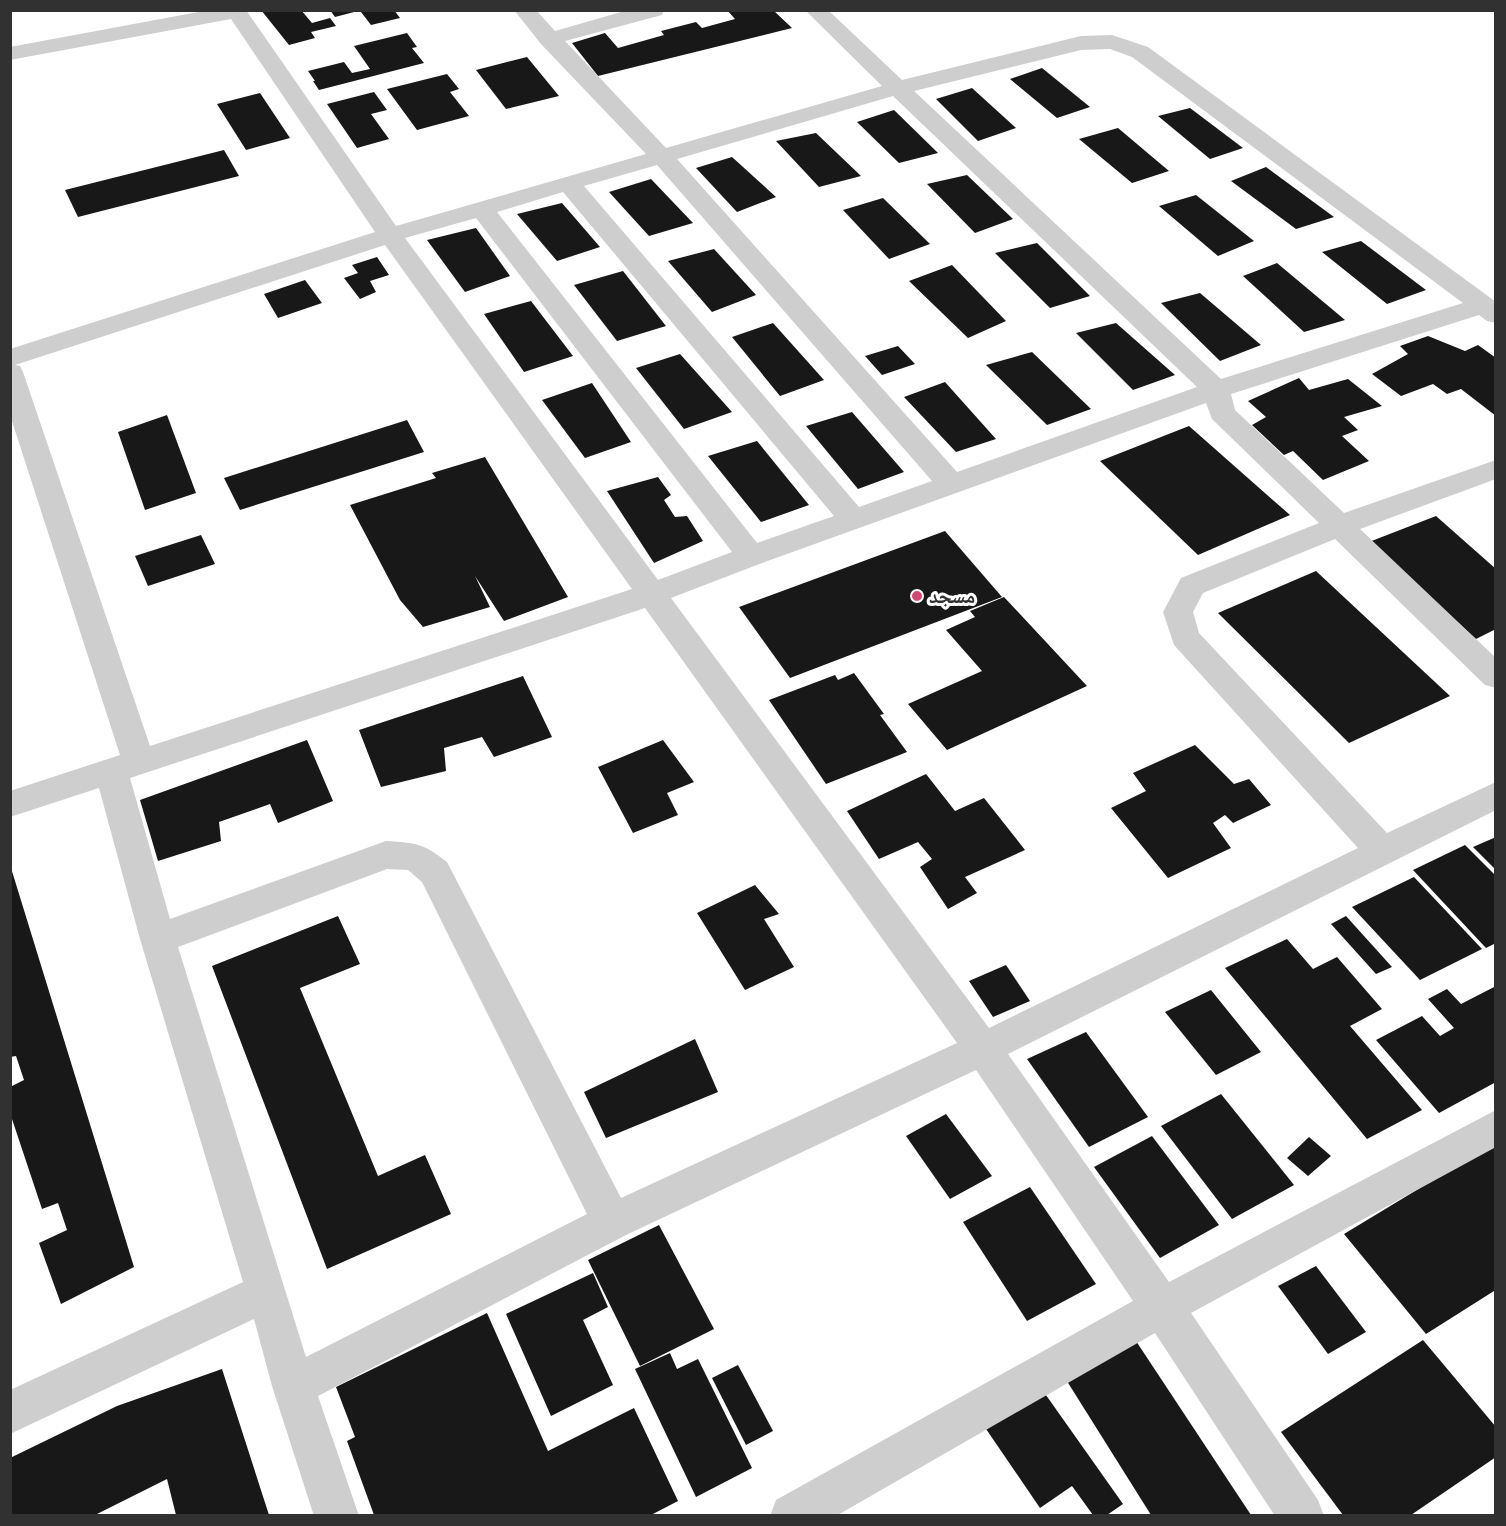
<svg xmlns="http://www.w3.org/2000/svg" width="1506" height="1526" font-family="'Fira Sans','Noto Naskh Arabic',sans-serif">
	<rect width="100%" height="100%" fill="#fff"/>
	<g fill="#181818">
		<path d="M261,10H301L312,23L330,18L336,26L311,32L315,38L289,45Z"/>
		<path d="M330,10H358V11L335,17Z"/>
		<path d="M369,10H394L400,18L371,25L361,12Z"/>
		<path d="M727,10H773L792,28L598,76L572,43L605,33L618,48L664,35L661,31L696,22L702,28L735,19Z"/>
		<path d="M407,33L417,47L412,48L424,63L319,90L313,81H315L308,71L344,62L352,73L370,69L354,46Z"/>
		<path d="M527,57L559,96L506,109L476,70Z"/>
		<path d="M1042,68L1090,107L1057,118L1010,79Z"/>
		<path d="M447,74L459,89L450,92L469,116L417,130L387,89Z"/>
		<path d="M972,88L1016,128L978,141L936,99Z"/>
		<path d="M374,92L387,110L371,114L389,139L357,148L327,104Z"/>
		<path d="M260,93L290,138L246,150L217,104Z"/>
		<path d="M1190,108L1243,148L1210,159L1158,116Z"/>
		<path d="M894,110L938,153L899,163L857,122Z"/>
		<path d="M1118,128L1169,171L1132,183L1079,139Z"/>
		<path d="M816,133L861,176L819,187L776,141Z"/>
		<path d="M224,150L239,176L78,217L65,190Z"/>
		<path d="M732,157L776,197L737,212L696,168Z"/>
		<path d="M1266,167L1334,217L1296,229L1231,181Z"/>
		<path d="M967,175L1013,219L975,233L927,184Z"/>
		<path d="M651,179L693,223L649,236L609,192Z"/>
		<path d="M1196,195L1254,241L1218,256L1159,206Z"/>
		<path d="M883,198L930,244L889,259L843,210Z"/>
		<path d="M562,203L600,247L557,261L517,214Z"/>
		<path d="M476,228L510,276L465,292L427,240Z"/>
		<path d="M1361,241L1426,290L1387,304L1322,252Z"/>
		<path d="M1037,243L1090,296L1050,308L995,253Z"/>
		<path d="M714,249L756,295L712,312L668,261Z"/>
		<path d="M377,257L389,275L370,281L376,292L360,299L344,278L358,273L352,265Z"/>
		<path d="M1277,263L1345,320L1304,332L1243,276Z"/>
		<path d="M952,265L1006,321L968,338L909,281Z"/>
		<path d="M623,271L666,326L617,341L574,285Z"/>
		<path d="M305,280L322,303L278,318L264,294Z"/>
		<path d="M1200,293L1261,345L1220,361L1161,303Z"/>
		<path d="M531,301L573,356L524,372L484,314Z"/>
		<path d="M773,323L824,380L780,396L732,337Z"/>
		<path d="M1116,323L1175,375L1133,390L1076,333Z"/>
		<path d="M1428,336L1465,351L1478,345L1496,358V416L1461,389L1447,394L1433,384L1401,396L1372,374L1408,354L1400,346Z"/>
		<path d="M898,346L915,364L882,375L865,356Z"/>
		<path d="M1032,352L1091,409L1047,425L986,365Z"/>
		<path d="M680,354L732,412L684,429L636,368Z"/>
		<path d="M1299,378L1309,390L1348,379L1382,406L1344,417L1358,430L1342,436L1369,461L1323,480L1293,451L1284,455L1252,425L1266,417L1248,401Z"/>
		<path d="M945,382L996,439L956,452L904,397Z"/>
		<path d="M592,383L631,442L585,458L542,400Z"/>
		<path d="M852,412L904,472L858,489L806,426Z"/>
		<path d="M167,415L196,493L145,510L118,432Z"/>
		<path d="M407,420L424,452L240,510L224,478Z"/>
		<path d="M1189,426L1290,515L1198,555L1100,461Z"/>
		<path d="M757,441L809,505L761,522L708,456Z"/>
		<path d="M485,457L568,597L504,621L475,576L490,607L423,627L400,600L350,505L436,478L432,473Z"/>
		<path d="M658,477L671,495L664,500L675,517L687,516L703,541L654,563L607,491Z"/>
		<path d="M1436,516L1496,569V629L1476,639L1369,542Z"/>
		<path d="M945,531L1002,597L790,678L739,607Z"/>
		<path d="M201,535L215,564L148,586L135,556Z"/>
		<path d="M1316,571L1450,696L1349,743L1218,613Z"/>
		<path d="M1004,597L1087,686L947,750L908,704L982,671L946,630L975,617L970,611Z"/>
		<path d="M854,673L884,714L880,715L907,752L826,784L769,700L835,675L838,680Z"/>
		<path d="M523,676L552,737L494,757L482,737L444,748L446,771L381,787L359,730Z"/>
		<path d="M307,740L333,801L278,823L270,804L219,822L221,841L158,861L140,800Z"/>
		<path d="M663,740L694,782L667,793L678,815L633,833L598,767Z"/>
		<path d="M1195,745L1234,784L1249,779L1271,805L1233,823L1225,815L1213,823L1231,848L1168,878L1111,808L1146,791L1133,773Z"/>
		<path d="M926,774L955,811L984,798L1025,850L965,877L977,893L948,909L920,867L932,859L918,842L879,859L847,811Z"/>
		<path d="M1496,837V870L1473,847Z"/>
		<path d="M1465,845L1496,876V943L1486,948L1413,870Z"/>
		<path d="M11,868L134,1267L61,1304L39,1243L67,1230L58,1203L42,1209L10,1113V1087L24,1080L16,1056L10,1057Z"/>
		<path d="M1414,877L1482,949L1420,980L1352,907Z"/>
		<path d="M755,885L779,914L764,919L794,967L745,990L697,913Z"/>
		<path d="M338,916L360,964L300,988L378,1176L425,1155L451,1214L327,1269L212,966Z"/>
		<path d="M1346,916L1392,967L1376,974L1331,924Z"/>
		<path d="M1287,939L1313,969L1337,957L1382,1009L1350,1026L1422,1110L1367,1139L1225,968Z"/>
		<path d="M1006,965L1030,1001L993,1017L969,981Z"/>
		<path d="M1496,986V1082L1439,1113L1376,1040L1422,1016L1440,1036L1454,1028L1428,999L1447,989L1461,1004Z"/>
		<path d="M1211,990L1261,1052L1216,1075L1165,1012Z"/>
		<path d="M1086,1032L1148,1117L1089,1147L1027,1059Z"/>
		<path d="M695,1039L718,1092L606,1138L584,1092Z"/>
		<path d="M1221,1094L1294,1185L1232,1219L1161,1126Z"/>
		<path d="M946,1114L992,1176L950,1199L906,1136Z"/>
		<path d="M1152,1136L1219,1225L1160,1258L1094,1167Z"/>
		<path d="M1309,1137L1331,1156L1308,1176L1287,1158Z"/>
		<path d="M1496,1142V1293L1494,1291L1426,1334L1344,1234Z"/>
		<path d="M1030,1187L1096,1284L1027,1321L963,1222Z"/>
		<path d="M659,1225L714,1329L640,1366L588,1260Z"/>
		<path d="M1316,1266L1366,1332L1328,1354L1278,1286Z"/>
		<path d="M593,1273L608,1307L583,1320L613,1385L551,1416L506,1314Z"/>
		<path d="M487,1313L548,1451L634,1408L678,1501L651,1515H374L347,1441L355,1437L336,1387Z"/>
		<path d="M1423,1340L1496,1427V1457L1411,1515H1343L1281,1432Z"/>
		<path d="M1136,1341L1251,1515H1151L1065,1378Z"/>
		<path d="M670,1353L677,1369L698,1359L752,1468L696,1497L635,1369Z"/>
		<path d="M738,1365L773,1431L746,1445L712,1378Z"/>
		<path d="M222,1369L269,1515H176L167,1479L95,1515H10V1458L117,1406Z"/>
		<path d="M1041,1388L1123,1504L1107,1515H1093L1072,1486L1040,1508L984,1426Z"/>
	</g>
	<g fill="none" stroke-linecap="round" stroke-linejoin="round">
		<path fill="#cecece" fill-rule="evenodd" d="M209,10H246L396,226L646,154L541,44L514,10H536L555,31L628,10H664L662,15L565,41L666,148L882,86L805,10H828L902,80L1081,36L1112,35L1148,47L1496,302V323L1487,321L1479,315L1231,394L1235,410L1344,513L1496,460V479L1360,529L1496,658V688L1485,685L1335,539L1203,593L1193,612L1199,633L1387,833L1496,782V810L1008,1054L1169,1282L1496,1110V1147L1191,1313L1318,1500L1324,1516H1275L1155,1333L836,1516H770L776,1500L1133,1301L976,1070L626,1235L318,1396L359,1516H314L272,1386L254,1319L10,1434V1390L243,1282L140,939L99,788L10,817V791L120,755L10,415V349L375,232L231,19L10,60V47ZM1110,49L1132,57L1463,303L1221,379L914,91L1081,50ZM893,96L1197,387L957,472L677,159ZM657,165L932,481L859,507L584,186ZM563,192L834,516L757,543L497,212ZM476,218L732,552L658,580L405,238ZM385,245L632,589L150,746L23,372L20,366L15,365ZM1206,403L1212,419L1319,523L1181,578L1163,612L1174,645L1358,848L989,1028L671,598L762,563ZM645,608L957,1043L621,1198L447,862C423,843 416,843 386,841L170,919L130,778ZM387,869L408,870L422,882L587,1214L306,1357L178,947Z"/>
	</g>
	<circle fill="#d44775" stroke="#fff" stroke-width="2" cx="917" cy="596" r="6"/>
	<g text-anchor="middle" stroke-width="6" stroke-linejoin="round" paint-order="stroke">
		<g font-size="20" font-weight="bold" fill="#313131" stroke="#fff" text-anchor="start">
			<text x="929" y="603">مسجد</text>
		</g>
	</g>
	<rect width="1506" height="1526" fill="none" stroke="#313131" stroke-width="24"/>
</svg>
